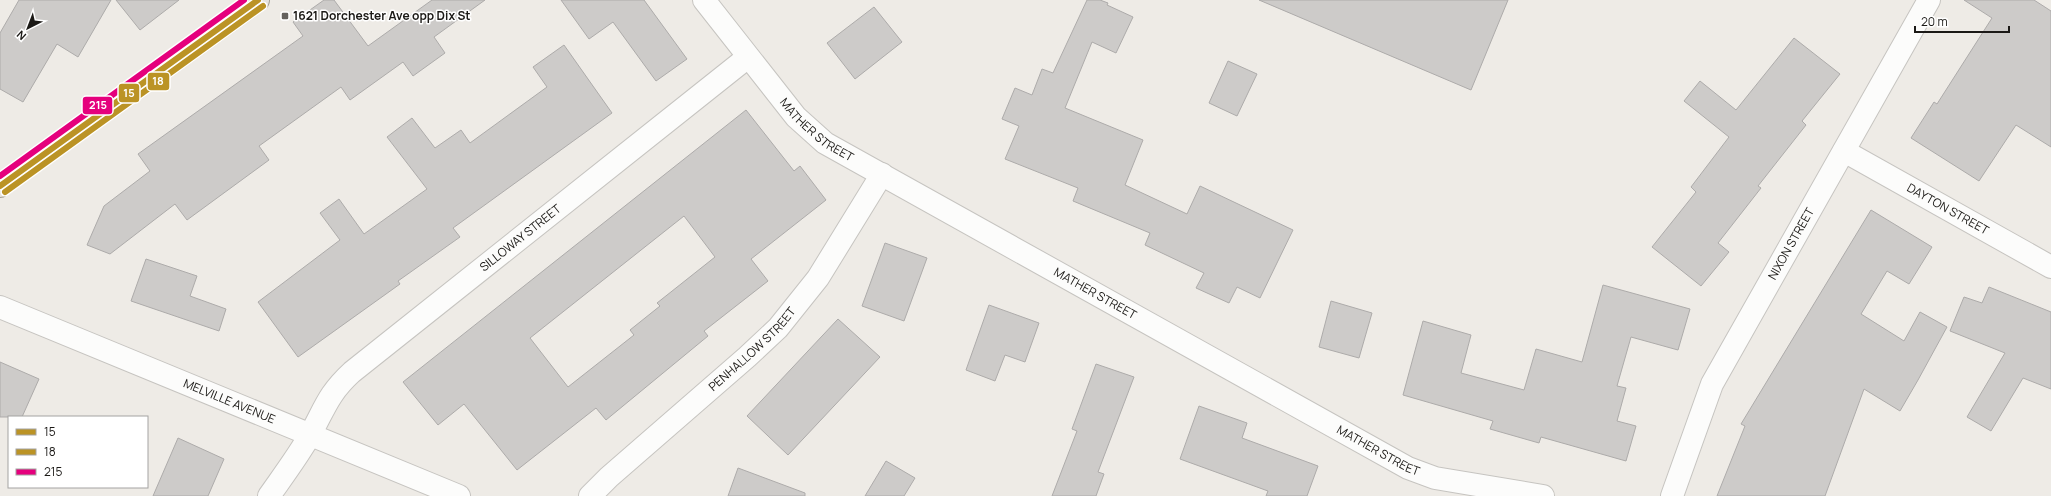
<svg xmlns="http://www.w3.org/2000/svg" width="2051" height="496" font-family="Manrope,sans-serif">
	<rect width="100%" height="100%" fill="#eeebe6"/>
	<g fill="#cdcbc9" stroke="#adabaa" fill-rule="evenodd">
		<path d="M19,0H111L78,57L57,44L23,102L0,89V33Z"/>
		<path d="M116,0H179L140,30Z"/>
		<path d="M324,0H334L368,46L432,0H485L434,37L445,53L413,76L403,62L350,100L341,87L259,146L269,160L187,220L175,204L110,254L87,245L104,206L150,171L138,154L303,36L293,22Z"/>
		<path d="M561,0H644L687,59L656,81L613,22L589,39Z"/>
		<path d="M1087,0H1100L1108,3L1107,5L1133,17L1116,53L1092,42L1065,108L1143,140L1125,185L1187,214L1200,186L1293,230L1260,298L1237,287L1229,303L1196,288L1204,273L1145,245L1150,233L1073,201L1078,188L1005,159L1019,126L1002,119L1015,88L1032,95L1042,69L1053,73Z"/>
		<path d="M1259,0H1508L1471,90Z"/>
		<path d="M1964,0H2034L2051,11V147L2016,125L1979,181L1911,138L1934,102L1937,104L1992,18Z"/>
		<path d="M874,7L902,42L855,79L827,43Z"/>
		<path d="M1794,38L1840,74L1802,121L1806,125L1758,186L1761,188L1718,243L1729,252L1701,286L1652,247L1696,192L1691,187L1729,137L1684,101L1700,81L1736,110Z"/>
		<path d="M564,45L612,113L453,228L460,237L398,281L400,284L298,357L258,302L340,240L320,213L339,199L364,234L427,189L387,137L412,118L435,148L461,130L470,143L547,87L533,67Z"/>
		<path d="M1228,61L1257,74L1237,116L1209,103Z"/>
		<path d="M746,110L794,171L800,166L826,200L751,259L768,281L704,331L708,336L606,420L596,408L517,470L464,404L438,425L403,382ZM684,216L715,257L657,303L660,306L630,330L634,335L568,387L530,338Z"/>
		<path d="M1871,210L1932,247L1909,284L1887,271L1861,314L1904,341L1920,312L1947,327L1918,380L1900,411L1864,389L1825,496H1717L1745,426L1741,424Z"/>
		<path d="M885,243L927,258L904,321L862,306Z"/>
		<path d="M146,259L197,276L190,296L226,309L219,331L131,301Z"/>
		<path d="M1603,285L1690,309L1678,350L1631,337L1617,386L1626,388L1617,421L1636,426L1626,461L1541,437L1539,443L1490,429L1493,421L1403,395L1423,321L1471,335L1461,373L1524,390L1536,349L1582,362Z"/>
		<path d="M1989,287L2051,312V389L2023,378L1991,431L1967,417L2005,353L1950,331L1964,297L1982,303Z"/>
		<path d="M1331,301L1372,313L1359,358L1319,347Z"/>
		<path d="M989,305L1039,323L1025,362L1005,355L995,381L966,370Z"/>
		<path d="M838,319L880,357L788,455L747,416Z"/>
		<path d="M0,362L39,379L22,417H0Z"/>
		<path d="M1096,364L1134,377L1098,472L1104,474L1096,496H1052L1077,431L1072,429Z"/>
		<path d="M1199,406L1247,423L1242,438L1318,466L1307,496H1266L1268,491L1180,459Z"/>
		<path d="M178,438L224,459L208,496H153Z"/>
		<path d="M886,461L915,478L904,496H865Z"/>
		<path d="M738,468L805,493V496H728Z"/>
	</g>
	<g fill="none" stroke-linecap="round" stroke-linejoin="round">
		<defs>
			<g id="street">
				<path id="s1" d="M704,0L796,117L825,143L1408,468L1435,478L1543,496"/>
				<path id="s2" d="M1844,151L2051,267"/>
				<path id="s3" d="M269,496C283,476 298,456 310,435C325,408 328,394 352,372L748,57"/>
				<path id="s4" d="M590,496L609,477L747,357L778,328L818,278L882,174"/>
				<path id="s5" d="M1672,496L1712,384L1929,0"/>
			</g>
			<g id="secondary">
				<path id="s6" d="M0,307L459,496"/>
			</g>
			<path id="primary" d="M0,186L258,0"/>
		</defs>
		<use href="#street" stroke="#c6c4c0" stroke-width="24"/>
		<use href="#secondary" stroke="#c6c4c0" stroke-width="24"/>
		<use href="#primary" stroke="#a5a095" stroke-width="24"/>
		<use href="#street" stroke="#fcfcfb" stroke-width="22"/>
		<use href="#secondary" stroke="#fcfcfb" stroke-width="22"/>
		<use href="#primary" stroke="#e6e3de" stroke-width="22"/>
		<defs>
			<path id="bus-1" d="M0,186L258,0"/>
			<path id="bus-2" d="M5,192L263,6"/>
			<path id="bus-3" d="M0,176L244,0"/>
		</defs>
		<use href="#bus-1" stroke="#fff" stroke-width="9"/>
		<use href="#bus-2" stroke="#fff" stroke-width="9"/>
		<use href="#bus-3" stroke="#fff" stroke-width="9"/>
		<use href="#bus-1" stroke="#bb9325" stroke-width="6"/>
		<use href="#bus-2" stroke="#bb9325" stroke-width="6"/>
		<use href="#bus-3" stroke="#e5007d" stroke-width="6"/>
	</g>
	<rect fill="#65625f" stroke="#fff" stroke-width="1.5" x="281" y="12" width="8" height="8" rx="2"/>
	<g text-anchor="middle" stroke-width="3" stroke-linejoin="round" paint-order="stroke">
		<g font-size="12" font-weight="bold" fill="#1b1916" stroke="#fff" text-anchor="start">
			<text x="293" y="20">1621 Dorchester Ave opp Dix St</text>
		</g>
		<g font-size="12" fill="#1b1916" stroke="#fff">
			<text dy="4" stroke="none"><textPath href="#s1" startOffset="173">MATHER STREET</textPath></text>
			<text dy="4" stroke="none"><textPath href="#s2" startOffset="119">DAYTON STREET</textPath></text>
			<text dy="4" stroke="none"><textPath href="#s3" startOffset="365">SILLOWAY STREET</textPath></text>
			<text dy="4" stroke="none"><textPath href="#s5" startOffset="280">NIXON STREET</textPath></text>
			<text dy="4" stroke="none"><textPath href="#s1" startOffset="497">MATHER STREET</textPath></text>
			<text dy="4" stroke="none"><textPath href="#s4" startOffset="219">PENHALLOW STREET</textPath></text>
			<text dy="4" stroke="none"><textPath href="#s6" startOffset="248">MELVILLE AVENUE</textPath></text>
			<text dy="4" stroke="none"><textPath href="#s1" startOffset="821">MATHER STREET</textPath></text>
		</g>
	</g>
	<g stroke="#fff" stroke-width="1.5">
		<rect x="147" y="72" width="23" height="19" rx="4" fill="#bb9325"/>
		<rect x="118" y="83" width="22" height="20" rx="4" fill="#bb9325"/>
		<rect x="82" y="96" width="31" height="19" rx="4" fill="#e5007d"/>
	</g>
	<g font-size="11" text-anchor="middle" font-weight="bold" fill="#fff">
		<text x="158" y="85">18</text>
		<text x="129" y="97">15</text>
		<text x="98" y="109">215</text>
	</g>
	<rect x="8" y="416" width="140" height="72" fill="#ffffff" stroke="#a4a3a2"/>
	<rect x="16" y="429" width="20" height="6" fill="#bb9325" stroke="#a4a3a2"/>
	<text x="44" y="436" font-size="12" fill="#1b1916">15</text>
	<rect x="16" y="449" width="20" height="6" fill="#bb9325" stroke="#a4a3a2"/>
	<text x="44" y="456" font-size="12" fill="#1b1916">18</text>
	<rect x="16" y="469" width="20" height="6" fill="#e5007d" stroke="#a4a3a2"/>
	<text x="44" y="476" font-size="12" fill="#1b1916">215</text>
	<g transform="translate(28 28) rotate(222)" stroke="#ffffff" stroke-width="3" paint-order="stroke">
	<path d="M0-3L7 15L0 10L-7 15Z" fill="#1b1916"/>
	<text y="-6" font-size="11" font-weight="bold" text-anchor="middle" fill="#1b1916">N</text>
	</g>
	<path d="M1915 26v6h94v-6" fill="none" stroke="#1b1916" stroke-width="2"/>
	<text x="1921" y="26" font-size="12" fill="#1b1916" stroke="#ffffff" stroke-width="3" paint-order="stroke">20 m</text>
</svg>
